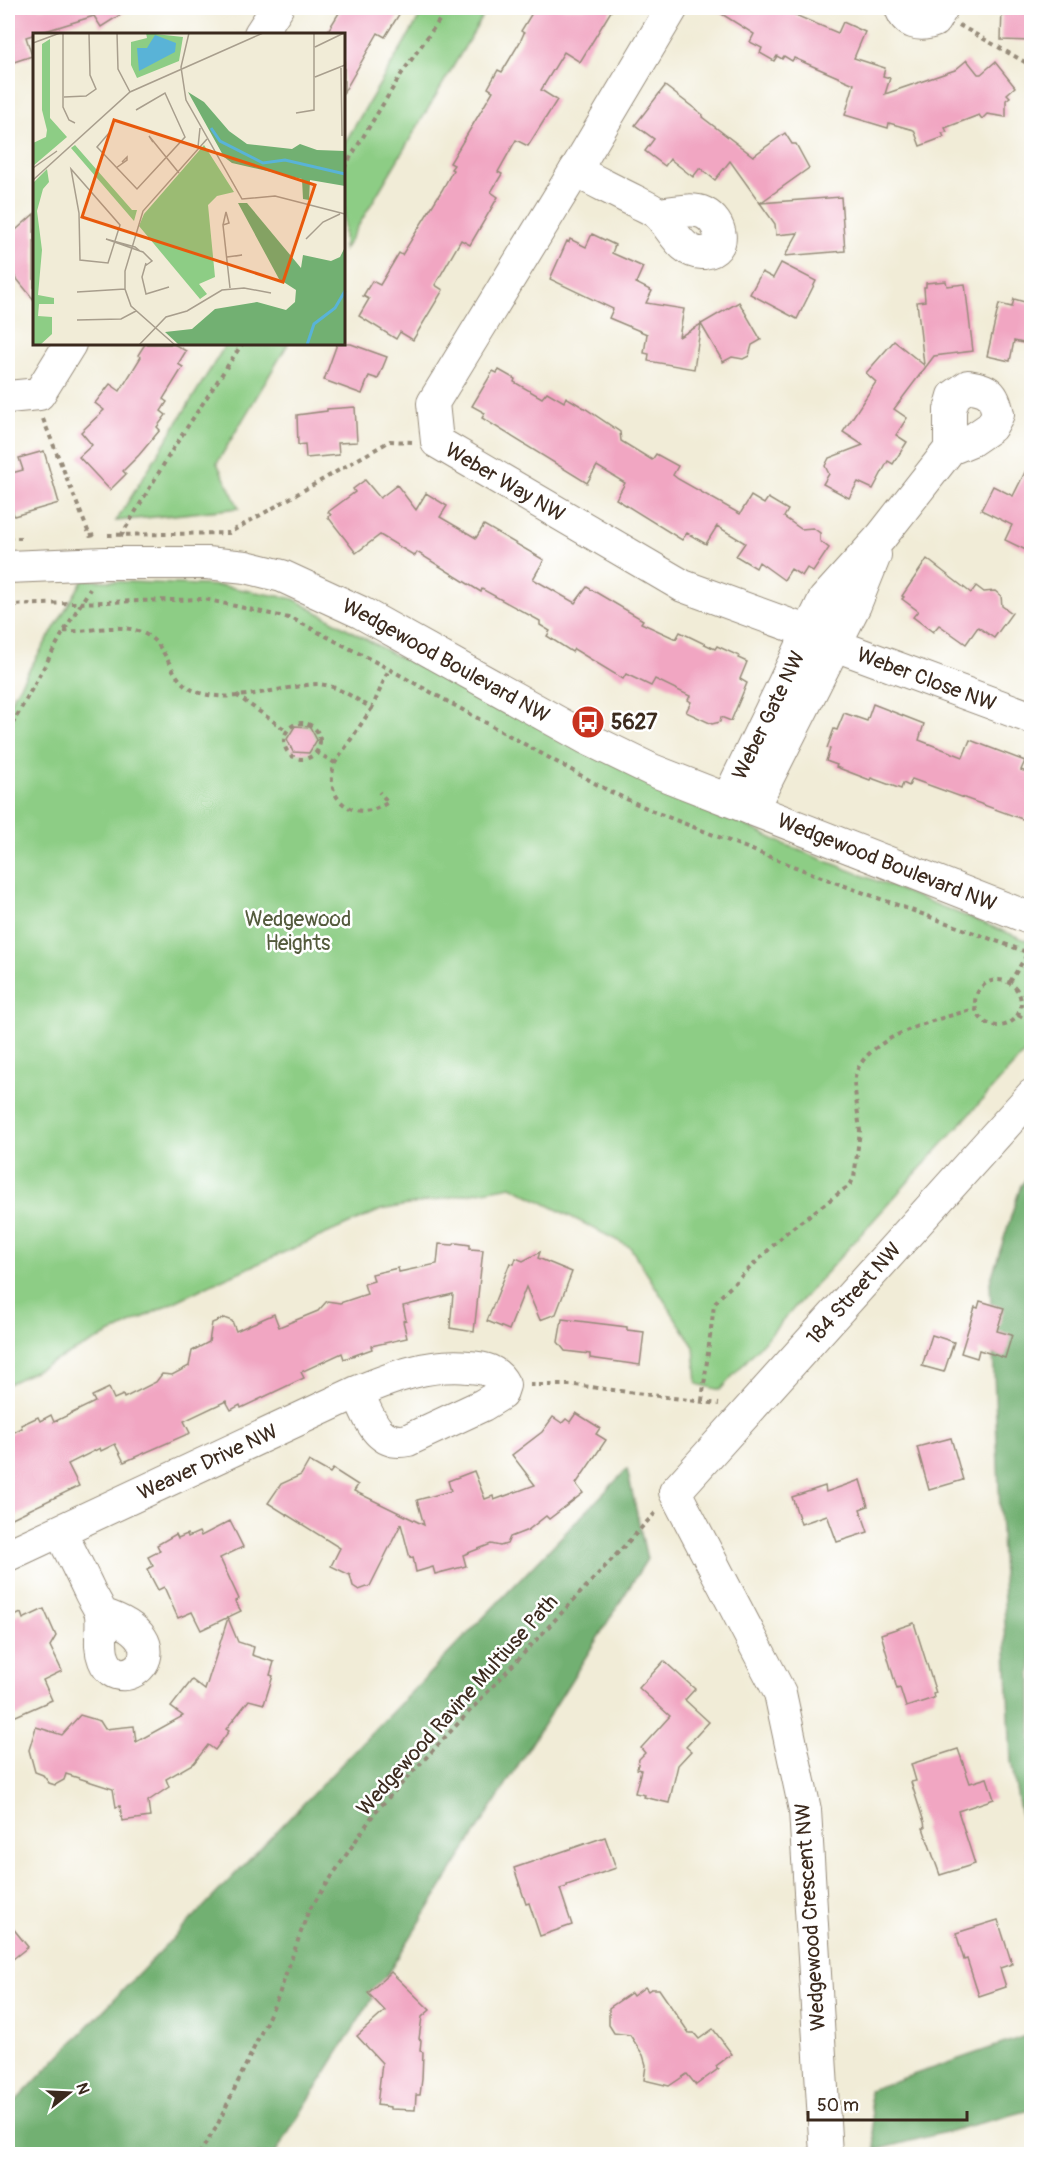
<svg xmlns="http://www.w3.org/2000/svg" width="1039" height="2162" font-family="Pangolin,sans-serif">
	<rect width="100%" height="100%" fill="#fff"/>
	<filter id="ink" filterUnits="userSpaceOnUse"><feTurbulence type="fractalNoise" baseFrequency=".0167" numOctaves="2"/><feDisplacementMap in="SourceGraphic" scale="12" xChannelSelector="R" yChannelSelector="G"/><feConvolveMatrix kernelMatrix="1 2 1 2 8 2 1 2 1" color-interpolation-filters="sRGB"/></filter>
	<filter id="wash" filterUnits="userSpaceOnUse"><feTurbulence type="fractalNoise" baseFrequency=".008" numOctaves="4" result="noise"/><feDisplacementMap in="SourceGraphic" scale="24" xChannelSelector="R" yChannelSelector="G"/><feGaussianBlur stdDeviation="1.35" result="paint"/><feColorMatrix in="noise" values="0 0 0 0 0 0 0 0 0 0 0 0 0 0 0 0 0 1.4 0 .05"/><feComposite in="paint" operator="in"/></filter>
	<g filter="url(#wash)">
		<rect width="100%" height="100%" fill="#f1ecd7"/>
		<g fill="#8dcd85" stroke="#647c52" stroke-width="1.5">
			<path d="M425,8H488L344,250V144Z"/>
			<path d="M226,344H288L217,463L239,508L116,521Z"/>
			<path d="M83,580L223,586L294,599L391,653L786,845L1031,942V1046L720,1390L697,1384L694,1347L630,1247L511,1186L381,1210L207,1286L8,1384V705Z"/>
		</g>
		<g fill="#72b072" stroke="#566d48" stroke-width="1.5">
			<path d="M1031,1174V1871L1011,1761L990,1282L1021,1185Z"/>
			<path d="M627,1469L647,1559L275,2154H8L9,2108Z"/>
			<path d="M1031,2034V2110L876,2150L869,2090Z"/>
		</g>
		<g id="blocks">
			<g fill="#f1a6c2">
				<path d="M8,8H131L101,27L94,16L26,37L32,56L8,64Z"/>
				<path d="M342,8H403L385,37L378,33L344,92V34H326Z"/>
				<path d="M535,8H613L580,62L564,52L541,90L557,100L528,146L516,140L498,172L502,174L491,192L498,197L470,245L461,240L435,285L443,290L413,340L400,332L396,339L359,316L369,299L363,296L372,281L380,285L399,253L402,255L442,190L453,170L451,169L454,165L450,163L493,91L488,88L498,70L502,72L520,42L524,33L521,31Z"/>
				<path d="M712,8H799L795,15L838,33L843,22L865,32L854,58L885,68L883,76L890,78L885,94L955,70L967,60L978,74H981L995,62L1015,87L1007,94L1010,97L1006,100V117L987,114L982,119L979,115L945,128L947,132L942,133L944,137L920,146L914,130L889,123L888,128L845,115L854,84L794,58L792,61L784,56L782,59L777,56L774,61L760,53L762,48L750,42L754,34Z"/>
				<path d="M1002,8H1032V41L1001,40Z"/>
				<path d="M665,86L703,115L702,117L753,156L785,133L792,144H796L809,168L760,203L730,161L715,180L700,168L693,177L670,159L665,166L645,151L654,139L635,125Z"/>
				<path d="M841,197L845,251L785,256L798,233L776,235L775,224L760,203Z"/>
				<path d="M34,214V300L8,268V237Z"/>
				<path d="M592,234L615,245L612,253L643,267L636,283L652,291L646,303L684,309L679,337L739,302L761,340L752,345L749,356L743,359L732,357L723,362L701,324L694,369L648,361L649,354L644,353L647,334L609,318L613,309L550,279L567,241L569,242L570,239L586,247Z"/>
				<path d="M781,263L816,281L797,319L750,294L762,272L773,278Z"/>
				<path d="M946,281L947,286L965,284L973,351L934,356L894,409L907,418L896,435L907,442L893,464L888,461L873,489L858,482L849,498L823,484L829,474L825,466L829,458L863,445L843,432L876,382L866,373L894,341L924,365L917,302L925,301L924,287H926V283Z"/>
				<path d="M1014,299L1032,304V345L1014,341L1010,361L987,356L999,304L1012,307Z"/>
				<path d="M145,344H174L186,351L178,364L183,367L163,399L167,402L161,411L166,415L157,427L160,430L139,455L123,471L126,474L110,490L79,457L92,445L81,432L104,410L95,403L110,384L120,391L141,357L138,355Z"/>
				<path d="M337,344H351L387,357L378,379L369,376L362,394L324,380Z"/>
				<path d="M499,370L515,379L514,382L542,398L547,392L564,402L566,397L586,409L620,432L621,441L652,460L656,454L678,466L673,475L678,479L740,514L751,496L764,504L768,498L788,510L784,517L801,529L813,528L820,533V541L829,548L813,572L807,568L802,576L791,569L784,580L759,562L756,568L736,556L745,543L717,526L706,544L687,533L682,540L616,499L625,483L597,466L587,483L482,418L485,413L472,406L493,371L497,373Z"/>
				<path d="M355,407L357,442L338,443L339,455L306,458L305,444L298,445L297,415L327,411V409Z"/>
				<path d="M44,451L59,503L14,516L8,492V474L23,470L19,458Z"/>
				<path d="M1032,458V553L1005,540L1012,525L981,510L993,486L1013,496Z"/>
				<path d="M365,480L380,498L397,485L416,510L426,493L447,506L440,517L476,538L484,525L544,560L533,579L575,603L587,587L643,620L641,623L676,639L680,632L715,649L717,646L739,656L738,658L747,662L740,679L747,683L731,721L721,717L720,722L712,724L686,712L691,702L688,700L690,696L655,679L651,686L626,674L623,679L574,649L572,652L547,636L550,631L540,625V621L482,589L481,592L417,552L415,556L380,535L356,553L328,517L331,515L328,512L355,492L353,489Z"/>
				<path d="M927,559L971,593L976,586L984,592L995,591L1001,596L1002,606L1012,613L994,638L978,627L966,644L939,625L933,632L913,617L918,611L902,599L904,597L902,596Z"/>
				<path d="M873,704L924,724L919,740L963,757L970,740L1025,761L1021,770L1032,774V804L1025,820L912,779L909,786L903,783L901,789L871,778L870,780L836,767L837,765L826,761L830,749L827,748L834,729L837,730L844,713L867,721Z"/>
				<path d="M295,726L310,727L317,740L309,753L293,752L287,739Z"/>
				<path d="M456,1243L470,1245V1249L483,1250L474,1332L450,1328L453,1294L403,1306L406,1320L403,1321L407,1338L371,1346L372,1349L344,1359L342,1353L301,1372L304,1378L241,1408L240,1405L231,1410L226,1401L184,1421L190,1433L124,1462L115,1444L101,1451L100,1448L68,1464L79,1486L8,1520V1435L22,1428L21,1425L38,1417L40,1421L51,1415L54,1422L95,1402L92,1396L109,1388L114,1399L123,1395L124,1398L156,1382L162,1374L172,1375L189,1366L192,1351L209,1342L212,1323L224,1318L232,1321L236,1331L274,1314L279,1327L318,1311L327,1301L340,1303L367,1294L364,1284L374,1281L372,1274L398,1268L399,1272L437,1264L439,1244L453,1245Z"/>
				<path d="M540,1252L538,1258L572,1272L556,1314L540,1320L526,1287L509,1330L487,1321L510,1263L514,1264L516,1258L523,1261Z"/>
				<path d="M980,1301L1004,1308L997,1331L1012,1335L1005,1358L979,1350L977,1358L961,1353L975,1307L978,1308Z"/>
				<path d="M562,1319L627,1327V1330L644,1332L640,1365L590,1358V1354L565,1351L558,1342Z"/>
				<path d="M932,1335L954,1342L944,1372L922,1366Z"/>
				<path d="M576,1413L600,1428L596,1434L606,1440L576,1484L583,1493L549,1519L546,1516L528,1530L510,1537L507,1544L500,1546L491,1544L463,1555L466,1566L435,1574L433,1567L416,1572L413,1557L410,1558L401,1524L370,1586L359,1590L353,1586L350,1575L331,1566L340,1548L268,1503L281,1484L301,1475L309,1461L330,1473L333,1469L358,1485L354,1491L424,1525L417,1500L451,1491L448,1481L474,1471L485,1499L493,1496L494,1500L535,1485L512,1455L542,1432L553,1417L562,1423L566,1419L570,1422Z"/>
				<path d="M951,1438L963,1480L929,1490L917,1447Z"/>
				<path d="M860,1480L868,1506L860,1509L868,1532L837,1542L827,1515L801,1524L792,1497L825,1486L826,1492Z"/>
				<path d="M230,1521L243,1547L220,1558L239,1599L235,1601L241,1611L201,1630L192,1612L178,1618L164,1587L158,1590L147,1569L153,1566L148,1557L160,1551L157,1545L176,1534L178,1538L187,1534L188,1537L199,1532L201,1536Z"/>
				<path d="M44,1609L56,1636L50,1646L62,1671L43,1680L52,1700L16,1716L8,1714V1619L21,1613L23,1619Z"/>
				<path d="M228,1618L238,1642L254,1647L252,1655L274,1662L270,1675L273,1676L264,1704L249,1700L226,1729L229,1731L215,1750L208,1745L194,1763L166,1779L169,1787L148,1801L150,1817L122,1821L120,1806L116,1807L113,1789L66,1774L64,1780L55,1785L49,1783L43,1775L35,1772L29,1750L36,1727L62,1735L80,1715L100,1721L105,1729L134,1726L136,1742L183,1716L171,1707L192,1680L205,1690Z"/>
				<path d="M914,1623L936,1693L933,1694L934,1698L906,1707L900,1688L897,1689L881,1634Z"/>
				<path d="M664,1661L695,1689L685,1700L709,1722L686,1747L691,1751L678,1765L669,1803L644,1797L645,1795L635,1793L641,1770L637,1769L639,1759L645,1753L641,1748L670,1716L639,1688Z"/>
				<path d="M958,1749L970,1783L987,1778L994,1799L958,1811L975,1864L940,1875L923,1828H925L924,1822L911,1782L916,1781L911,1764Z"/>
				<path d="M605,1837L616,1868L567,1885V1887L560,1889L572,1925L540,1936L529,1903L526,1904L514,1868Z"/>
				<path d="M998,1920L1012,1964L1000,1968L1006,1987L979,1996L967,1959L964,1960L956,1933Z"/>
				<path d="M8,1922L28,1947L8,1963Z"/>
				<path d="M391,1972L430,2010L422,2017L419,2039L421,2040L420,2051L423,2052L422,2079L420,2095H416L415,2110L390,2109V2107L377,2105L382,2063L357,2036L385,2011L368,1993Z"/>
				<path d="M645,1987L648,1991L651,1989H659L689,2033H694L699,2039L713,2029L732,2054L716,2066L718,2069L696,2085L687,2074L669,2086L644,2080L646,2065L643,2055L630,2035L614,2033L609,2025V2008L631,1993L633,1996Z"/>
			</g>
		</g>
	</g>
	<g filter="url(#ink)">
		<use href="#blocks" fill-opacity="0" stroke="#968b7a" stroke-width="1.5"/>
		<g fill="none" stroke-linecap="round" stroke-linejoin="round">
			<defs>
				<g id="minor">
					<path id="s1" d="M672,8L575,171L433,403L437,442L683,586L809,632L835,645L1032,718"/>
					<path d="M901,8C906,23 919,27 934,21L942,8"/>
					<path d="M260,34L277,8"/>
					<path d="M575,171C596,181 616,192 637,202C644,206 655,210 660,216C672,229 683,255 704,253C728,250 722,222 704,213C691,207 673,213 659,214"/>
					<path d="M8,397L39,394L70,344"/>
					<path id="s2" d="M8,567L105,563H207L246,567L282,576L360,612L586,738L652,770L1032,919"/>
					<path id="s3" d="M728,799L824,600L881,537L950,449L972,440L991,427L998,414C993,392 989,390 968,386L954,396L950,410V449"/>
					<path d="M752,809L855,605L875,555"/>
					<path d="M60,1532C71,1552 81,1573 91,1594C94,1600 100,1608 101,1615C103,1631 98,1645 104,1660C121,1702 190,1641 101,1614"/>
					<path id="s4" d="M8,1555L357,1392C393,1377 429,1363 469,1367C484,1368 497,1370 504,1385L501,1394L483,1405L408,1440C376,1447 369,1415 357,1392"/>
					<path id="s5" d="M826,2154L805,1810L780,1693L675,1492L1032,1095"/>
				</g>
			</defs>
			<use href="#minor" stroke="#968b7a" stroke-width="34"/>
			<g stroke="#968b7a" stroke-width="4" stroke-dasharray="4.5 4.5" stroke-linecap="butt">
				<path d="M959,25L1032,66"/>
				<path d="M344,168L402,73L448,8"/>
				<path d="M43,419L90,536L95,535"/>
				<path d="M108,535L229,533L390,441L412,442"/>
				<path d="M121,536L174,447L242,344"/>
				<path d="M8,538H21"/>
				<path d="M8,605L204,599L293,619L389,669L609,791L655,812L834,882L1032,954"/>
				<path d="M64,631C90,633 121,621 145,634C173,649 167,686 204,694C233,701 266,691 295,687C302,686 311,684 318,684C337,685 355,699 372,708L389,669"/>
				<path d="M236,695L287,731"/>
				<path d="M372,708L335,763C321,800 357,825 388,802L379,792"/>
				<circle cx="302" cy="741" r="18"/>
				<path d="M8,732L64,631L90,589"/>
				<path d="M316,752L335,763"/>
				<circle cx="998" cy="1003" r="23"/>
				<path d="M1010,982L1028,953"/>
				<path d="M1018,1015L1032,1023"/>
				<path d="M530,1385H575L719,1404"/>
				<path d="M702,1401L714,1305L718,1299L787,1232L850,1185L854,1178L860,1131L854,1082C859,1037 938,1019 975,1009"/>
				<path d="M199,2154L216,2128L278,1997L308,1912L375,1812L658,1510"/>
			</g>
			<use href="#minor" stroke="#fff" stroke-width="32"/>
		</g>
	</g>
	<defs>
		<symbol id="bus-disc" viewBox="-11 -11 22 22"><circle r="9.5" fill="#c8321e" stroke="#fff"/><path d="M-5-6H5V4H4V6H2V4H-2V6H-4V4H-5ZM-3.5-4V0h7V-4ZM-3.5 1.2v1.5H-2V1.2ZM2 1.2v1.5H3.5V1.2Z" fill="#fff"/></symbol>
	</defs>
	<g fill-rule="evenodd">
		<use href="#bus-disc" x="569" y="703" width="38" height="38"/>
	</g>
	<g text-anchor="middle" stroke-width="5" stroke-linejoin="round" paint-order="stroke">
		<g font-size="21" fill="#3b2a1e" stroke="#fff">
			<text dy="7" stroke="none"><textPath href="#s1" startOffset="580">Weber Way NW</textPath></text>
			<text dy="7" stroke="none"><textPath href="#s2" startOffset="460">Wedgewood Boulevard NW</textPath></text>
			<text dy="7" stroke="none"><textPath href="#s1" startOffset="1047">Weber Close NW</textPath></text>
			<text dy="7" stroke="none"><textPath href="#s3" startOffset="93">Weber Gate NW</textPath></text>
			<text dy="7" stroke="none"><textPath href="#s2" startOffset="946">Wedgewood Boulevard NW</textPath></text>
			<text dy="7" stroke="none"><textPath href="#s5" startOffset="958">184 Street NW</textPath></text>
			<text dy="7" stroke="none"><textPath href="#s4" startOffset="220">Weaver Drive NW</textPath></text>
			<text transform="translate(457 1705) rotate(-48)" y="7">Wedgewood Ravine Multiuse Path</text>
			<text transform="translate(810 1917) rotate(-94)" y="7">Wedgewood Crescent NW</text>
		</g>
		<g font-size="21" font-weight="bold" fill="#3b2a1e" stroke="#fff" text-anchor="start">
			<text x="611" y="729">5627</text>
		</g>
		<g font-size="21" fill="#545b3d" stroke="#fff">
			<text x="298" y="926">Wedgewood<tspan x="298" dy="24">Heights</tspan></text>
		</g>
	</g>
	<g transform="translate(33 33)">
		<rect width="312" height="312" fill="#f1ecd7"/>
		<path d="M113,0L150,4L146,28L104,45L98,32V9L114,5ZM17,6V85L34,104L0,133V110L13,104L14,97L9,77V11ZM42,112L99,177H104L101,188L38,115ZM171,112L201,159L184,163L175,172L182,244L166,251L174,261L167,266L106,193L111,181ZM14,136L16,149L10,156L4,178L9,217L5,262L21,265V271H6L5,283L19,284V301L7,312H0V150Z" fill="#8dcd85"/>
		<path d="M155,59L171,69L196,98L214,111L259,116L267,111L284,117L312,118V153L277,147L276,167L270,166L269,146L199,130L191,124ZM205,170H214L268,235L270,222L298,228L307,224L312,214V312L145,311L132,299L159,296L182,276L224,269L253,277L262,269L263,257L246,246Z" fill="#72b072"/>
		<path d="M122,2L143,10L142,19L106,38L104,15H114Z" fill="#59b3d7"/>
		<path fill="none" stroke="#59b3d7" stroke-width="3" d="M178,95L187,108L230,130L252,127L312,141M274,312L281,291L302,275L312,258"/>
		<path fill="none" stroke="#a89e8d" stroke-width="1.5" d="M30,0V74L36,87L42,90M84,0L85,36L97,59M156,0L148,34L153,67L209,166L242,163L312,181M0,10L27,0M282,14L311,0M308,35L309,103M282,44L312,32M31,64L53,63L63,56L57,42L56,0M263,80L281,77V0M76,100L64,114L104,156L152,104L132,60L103,77M120,109L116,103L146,140M165,114L167,95M0,135L24,118M83,135L94,127V124L89,129M38,136L87,192L75,230L47,227L46,180ZM0,147L97,59L230,0M190,192L193,179L196,190L190,192L197,255M273,206L290,189L307,181M107,218L73,206L102,214L107,218L110,219L119,228L112,233M194,224L209,222L203,223M113,230L109,244L113,261L136,254M51,259H44L92,256M50,287H44L88,286L103,278M106,312L133,284L154,278L189,257L211,255L238,260M142,312L98,273L92,256V238L110,178L174,106"/>
		<path fill="#e8590c" fill-opacity="0.15" stroke="#e8590c" stroke-width="3" d="M81,87L282,152L250,249L49,184Z"/>
		<rect width="312" height="312" fill="none" stroke="#3b2a1e" stroke-width="3"/>
	</g>
	<rect width="1039" height="2162" fill="none" stroke="#fff" stroke-width="30"/>
	<g transform="translate(69 2093) rotate(72)" stroke="#ffffff" stroke-width="4.5" paint-order="stroke">
	<path d="M0-4.5L10 22L0 15L-10 22Z" fill="#3b2a1e"/>
	<text y="-9" font-size="16" font-weight="bold" text-anchor="middle" fill="#3b2a1e">N</text>
	</g>
	<path d="M808 2111v9h159v-9" fill="none" stroke="#3b2a1e" stroke-width="3"/>
	<text x="817" y="2111" font-size="18" fill="#3b2a1e" stroke="#ffffff" stroke-width="4.5" paint-order="stroke">50 m</text>
</svg>
